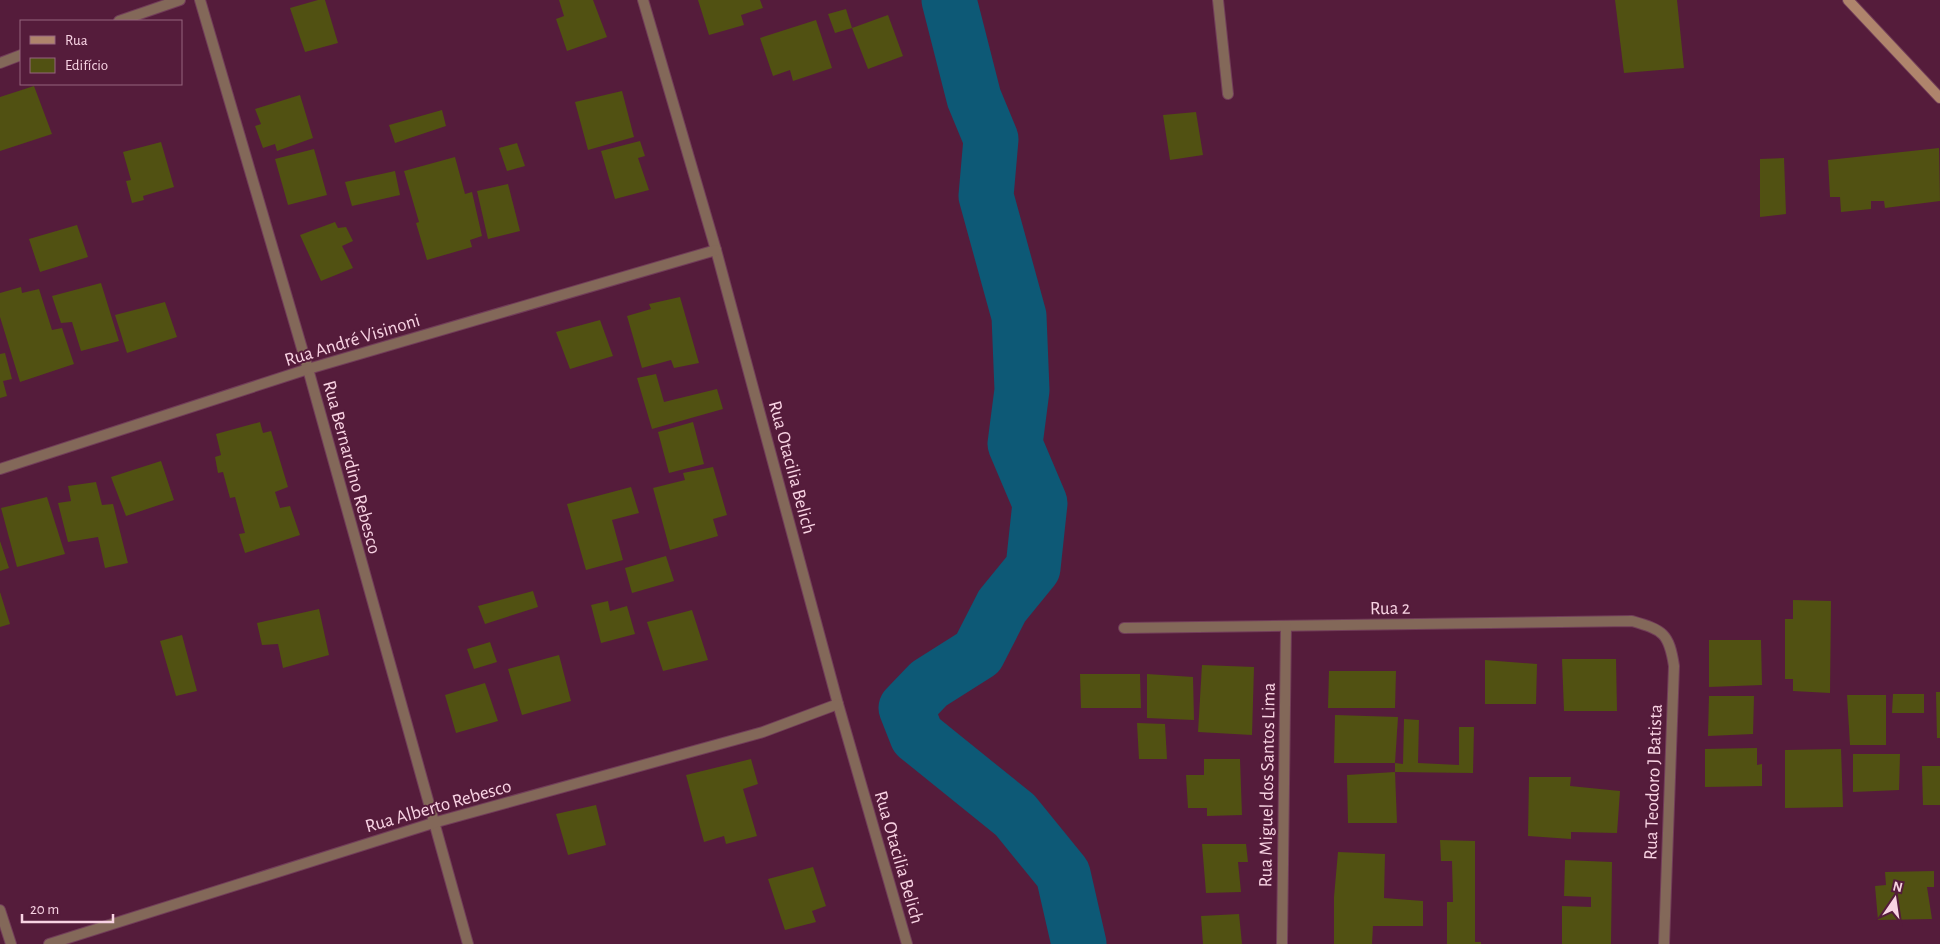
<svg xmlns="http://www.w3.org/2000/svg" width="1940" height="944" font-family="'Alegreya Sans',sans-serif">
	<rect width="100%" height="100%" fill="#551c3b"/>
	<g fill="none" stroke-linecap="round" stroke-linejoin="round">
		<path stroke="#0d5976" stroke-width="55" d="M949,0L974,98L991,139L986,196L1019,316L1022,390L1015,444L1040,503L1033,568L1002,606L978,653L929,684L906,708L917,736L1015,815L1063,874L1079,944"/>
	</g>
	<g fill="#515112">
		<path d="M318,0H325L338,43L305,52L290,8Z"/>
		<path d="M559,0H593L607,37L567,51L556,19L564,16Z"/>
		<path d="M698,0H760L763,8L741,15L744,25L709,35Z"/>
		<path d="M1615,0H1677L1684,68L1624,73Z"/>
		<path d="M846,9L852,28L835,33L828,14Z"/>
		<path d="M888,15L903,56L868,69L852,28Z"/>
		<path d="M816,20L832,68L793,81L790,70L773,76L760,38Z"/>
		<path d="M34,86L52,134L0,151V97Z"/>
		<path d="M622,91L634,137L588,150L575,102Z"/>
		<path d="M300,95L313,138L277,151L275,144L263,148L255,126L261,124L255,109Z"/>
		<path d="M442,110L446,126L395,143L389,125Z"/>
		<path d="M1196,112L1203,155L1170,160L1163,115Z"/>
		<path d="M640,141L645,156L638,158L649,190L615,199L601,151Z"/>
		<path d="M161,142L174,187L143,196L144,200L132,203L126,181L131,180L123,152Z"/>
		<path d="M517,143L525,166L507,171L499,148Z"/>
		<path d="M1939,148L1940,201L1885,208L1884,201H1871V209L1841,212L1840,197H1830L1828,160Z"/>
		<path d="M314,149L327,195L288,205L275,159Z"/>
		<path d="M455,157L465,194L472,192L482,236L470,240L472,247L427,260L416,223L419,222L404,171Z"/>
		<path d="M1784,158L1786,214L1760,217V159Z"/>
		<path d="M395,171L400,195L352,206L345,182Z"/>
		<path d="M508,184L520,231L488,239L477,191Z"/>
		<path d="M335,222L338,228L346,227L353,241L342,246L353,268L321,281L300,235Z"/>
		<path d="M77,225L88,257L40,272L29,239Z"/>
		<path d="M101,283L119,341L81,351L72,322L61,323L52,296Z"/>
		<path d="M21,287L22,293L39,289L52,330L62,328L74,364L20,382L0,317V293Z"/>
		<path d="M680,297L699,363L674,368L671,360L642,368L627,316L651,309L649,304Z"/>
		<path d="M165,302L177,337L127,353L115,315Z"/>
		<path d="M600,320L613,356L570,369L556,332Z"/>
		<path d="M5,353L12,379L3,381L7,396L0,398V354Z"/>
		<path d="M656,374L664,402L717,389L723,409L652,429L637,378Z"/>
		<path d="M260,422L263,433L271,431L288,487L275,492L280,508L290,506L300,535L245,553L239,534L245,533L235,497L230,498L223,472L218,473L215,457L221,455L216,434Z"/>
		<path d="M693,422L704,464L669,473L658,432Z"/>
		<path d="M161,461L174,500L126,516L111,477Z"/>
		<path d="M713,467L727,515L713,519L718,536L670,550L653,488L685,480L683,473Z"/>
		<path d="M96,482L102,505L113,504L128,563L105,568L98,537L68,542L58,503L71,501L68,486Z"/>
		<path d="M631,487L639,513L612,520L623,560L586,570L567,504Z"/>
		<path d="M47,497L65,554L17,567L1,508Z"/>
		<path d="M0,541L9,568L0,571Z"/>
		<path d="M666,556L674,581L632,593L625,568Z"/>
		<path d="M533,591L538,607L485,624L478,606Z"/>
		<path d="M0,592L10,624L0,627Z"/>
		<path d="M1793,600L1831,601L1830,693L1793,691V679H1785V619H1793Z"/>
		<path d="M608,601L610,611L627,606L635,634L601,643L591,605Z"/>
		<path d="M319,609L329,655L283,668L278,644L262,645L257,623Z"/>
		<path d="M692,610L708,660L663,671L647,622Z"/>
		<path d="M182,635L197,691L176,696L160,641Z"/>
		<path d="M1709,640H1761L1762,685L1709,687Z"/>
		<path d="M490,642L497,662L474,669L467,649Z"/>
		<path d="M559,655L571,701L522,715L508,669Z"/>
		<path d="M1562,659H1616L1617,711H1564Z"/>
		<path d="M1485,660L1537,664L1536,704H1485Z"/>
		<path d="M1202,665L1254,667L1252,735L1198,732Z"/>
		<path d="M1329,671H1396L1395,708H1328Z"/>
		<path d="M1080,674H1140L1141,708H1081Z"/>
		<path d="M1147,674L1193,677L1194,720L1147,718Z"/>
		<path d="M485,683L498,721L456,733L445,695Z"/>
		<path d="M1936,692H1940V738H1937Z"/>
		<path d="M1893,694H1924V713H1892Z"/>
		<path d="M1847,695H1886V745H1850Z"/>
		<path d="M1709,696H1754L1753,734L1708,736Z"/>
		<path d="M1335,715L1398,717L1395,763H1334Z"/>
		<path d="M1404,719L1419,720L1418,763L1459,765V727H1474L1473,773L1395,772V763L1403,764Z"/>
		<path d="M1137,723L1165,724L1167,759H1139Z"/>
		<path d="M1757,748V765L1762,764V786L1705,787V749Z"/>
		<path d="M1841,749L1843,807L1785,808V750Z"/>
		<path d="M1853,754H1900L1899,790L1853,792Z"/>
		<path d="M751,759L758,784L743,789L757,836L726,844L724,836L704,842L686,775Z"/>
		<path d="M1204,759H1240L1242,815L1207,816V808H1188L1186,775H1204Z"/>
		<path d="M1922,766H1940V805H1923Z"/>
		<path d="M1395,772L1397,823H1348L1347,775Z"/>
		<path d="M1529,777H1571L1570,786L1620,791L1617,833L1571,832V839L1528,836Z"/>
		<path d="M596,805L606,845L568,855L556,814Z"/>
		<path d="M1440,840L1475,841V942H1481V944H1447V902H1453L1452,861H1441Z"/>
		<path d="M1202,844H1246L1248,862H1238L1241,892L1206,893Z"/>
		<path d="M1338,852L1385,854L1384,898L1423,901V926H1373L1372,944H1334V897Z"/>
		<path d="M1565,860L1612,862L1611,944H1562V906L1591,907V897L1564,896Z"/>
		<path d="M813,867L826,906L812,911L816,922L785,930L768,879Z"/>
		<path d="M1934,871V887H1927L1932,919L1878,920L1875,886L1886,885L1885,872Z"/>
		<path d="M1239,914L1242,944H1203L1201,916Z"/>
	</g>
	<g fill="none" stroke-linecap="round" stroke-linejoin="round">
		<defs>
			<g id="minor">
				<path d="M200,0L308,369L468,944"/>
				<path d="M643,0L716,250L838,704L907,944"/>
				<path d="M1218,0L1228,94"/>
				<path d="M119,21L180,0"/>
				<path d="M0,63L21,55"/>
				<path d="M0,469L308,369L716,250"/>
				<path d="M1124,628L1632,621C1663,630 1669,633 1674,666L1664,944"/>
				<path d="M0,910L11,944"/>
				<path d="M49,944L433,823L763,732L838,704"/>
				<path d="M1282,944L1286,626"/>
			</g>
			<path id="secondary" d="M1848,0L1940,98"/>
		</defs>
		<use href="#minor" stroke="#723d59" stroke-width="12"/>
		<use href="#secondary" stroke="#723d59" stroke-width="12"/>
		<use href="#minor" stroke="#836859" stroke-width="10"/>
		<use href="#secondary" stroke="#af846c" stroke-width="10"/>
	</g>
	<g text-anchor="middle" stroke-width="4" stroke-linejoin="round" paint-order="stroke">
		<g font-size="19" fill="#f8d3e3" stroke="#551c3b">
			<text transform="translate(352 339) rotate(-17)" y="7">Rua André Visinoni</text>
			<text transform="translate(353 467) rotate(75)" y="7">Rua Bernardino Rebesco</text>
			<text transform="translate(793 467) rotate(75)" y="7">Rua Otacilia Belich</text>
			<text transform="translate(1390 607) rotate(-1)" y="7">Rua 2</text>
			<text transform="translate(1652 782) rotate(-88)" y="7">Rua Teodoro J Batista</text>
			<text transform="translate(1266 785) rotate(-89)" y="7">Rua Miguel dos Santos Lima</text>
			<text transform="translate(438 805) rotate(-16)" y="7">Rua Alberto Rebesco</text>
			<text transform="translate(900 857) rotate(74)" y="7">Rua Otacilia Belich</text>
		</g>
	</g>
	<rect x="20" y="20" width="162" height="65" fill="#551c3b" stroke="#96657e"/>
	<rect x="30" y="36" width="25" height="8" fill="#af846c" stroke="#96657e"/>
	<text x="65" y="45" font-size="15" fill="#f8d3e3">Rua</text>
	<rect x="30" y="58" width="25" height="15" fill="#515112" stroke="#96657e"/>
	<text x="65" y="70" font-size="15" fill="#f8d3e3">Edifício</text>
	<g transform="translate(1895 899) rotate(13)" stroke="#551c3b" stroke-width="4" paint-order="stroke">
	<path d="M0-4L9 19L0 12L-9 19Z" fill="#f8d3e3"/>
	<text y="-8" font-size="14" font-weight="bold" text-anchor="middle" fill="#f8d3e3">N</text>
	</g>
	<path d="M22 914v8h91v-8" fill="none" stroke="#f8d3e3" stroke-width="2.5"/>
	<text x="30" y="914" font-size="15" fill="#f8d3e3" stroke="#551c3b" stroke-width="4" paint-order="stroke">20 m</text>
</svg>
